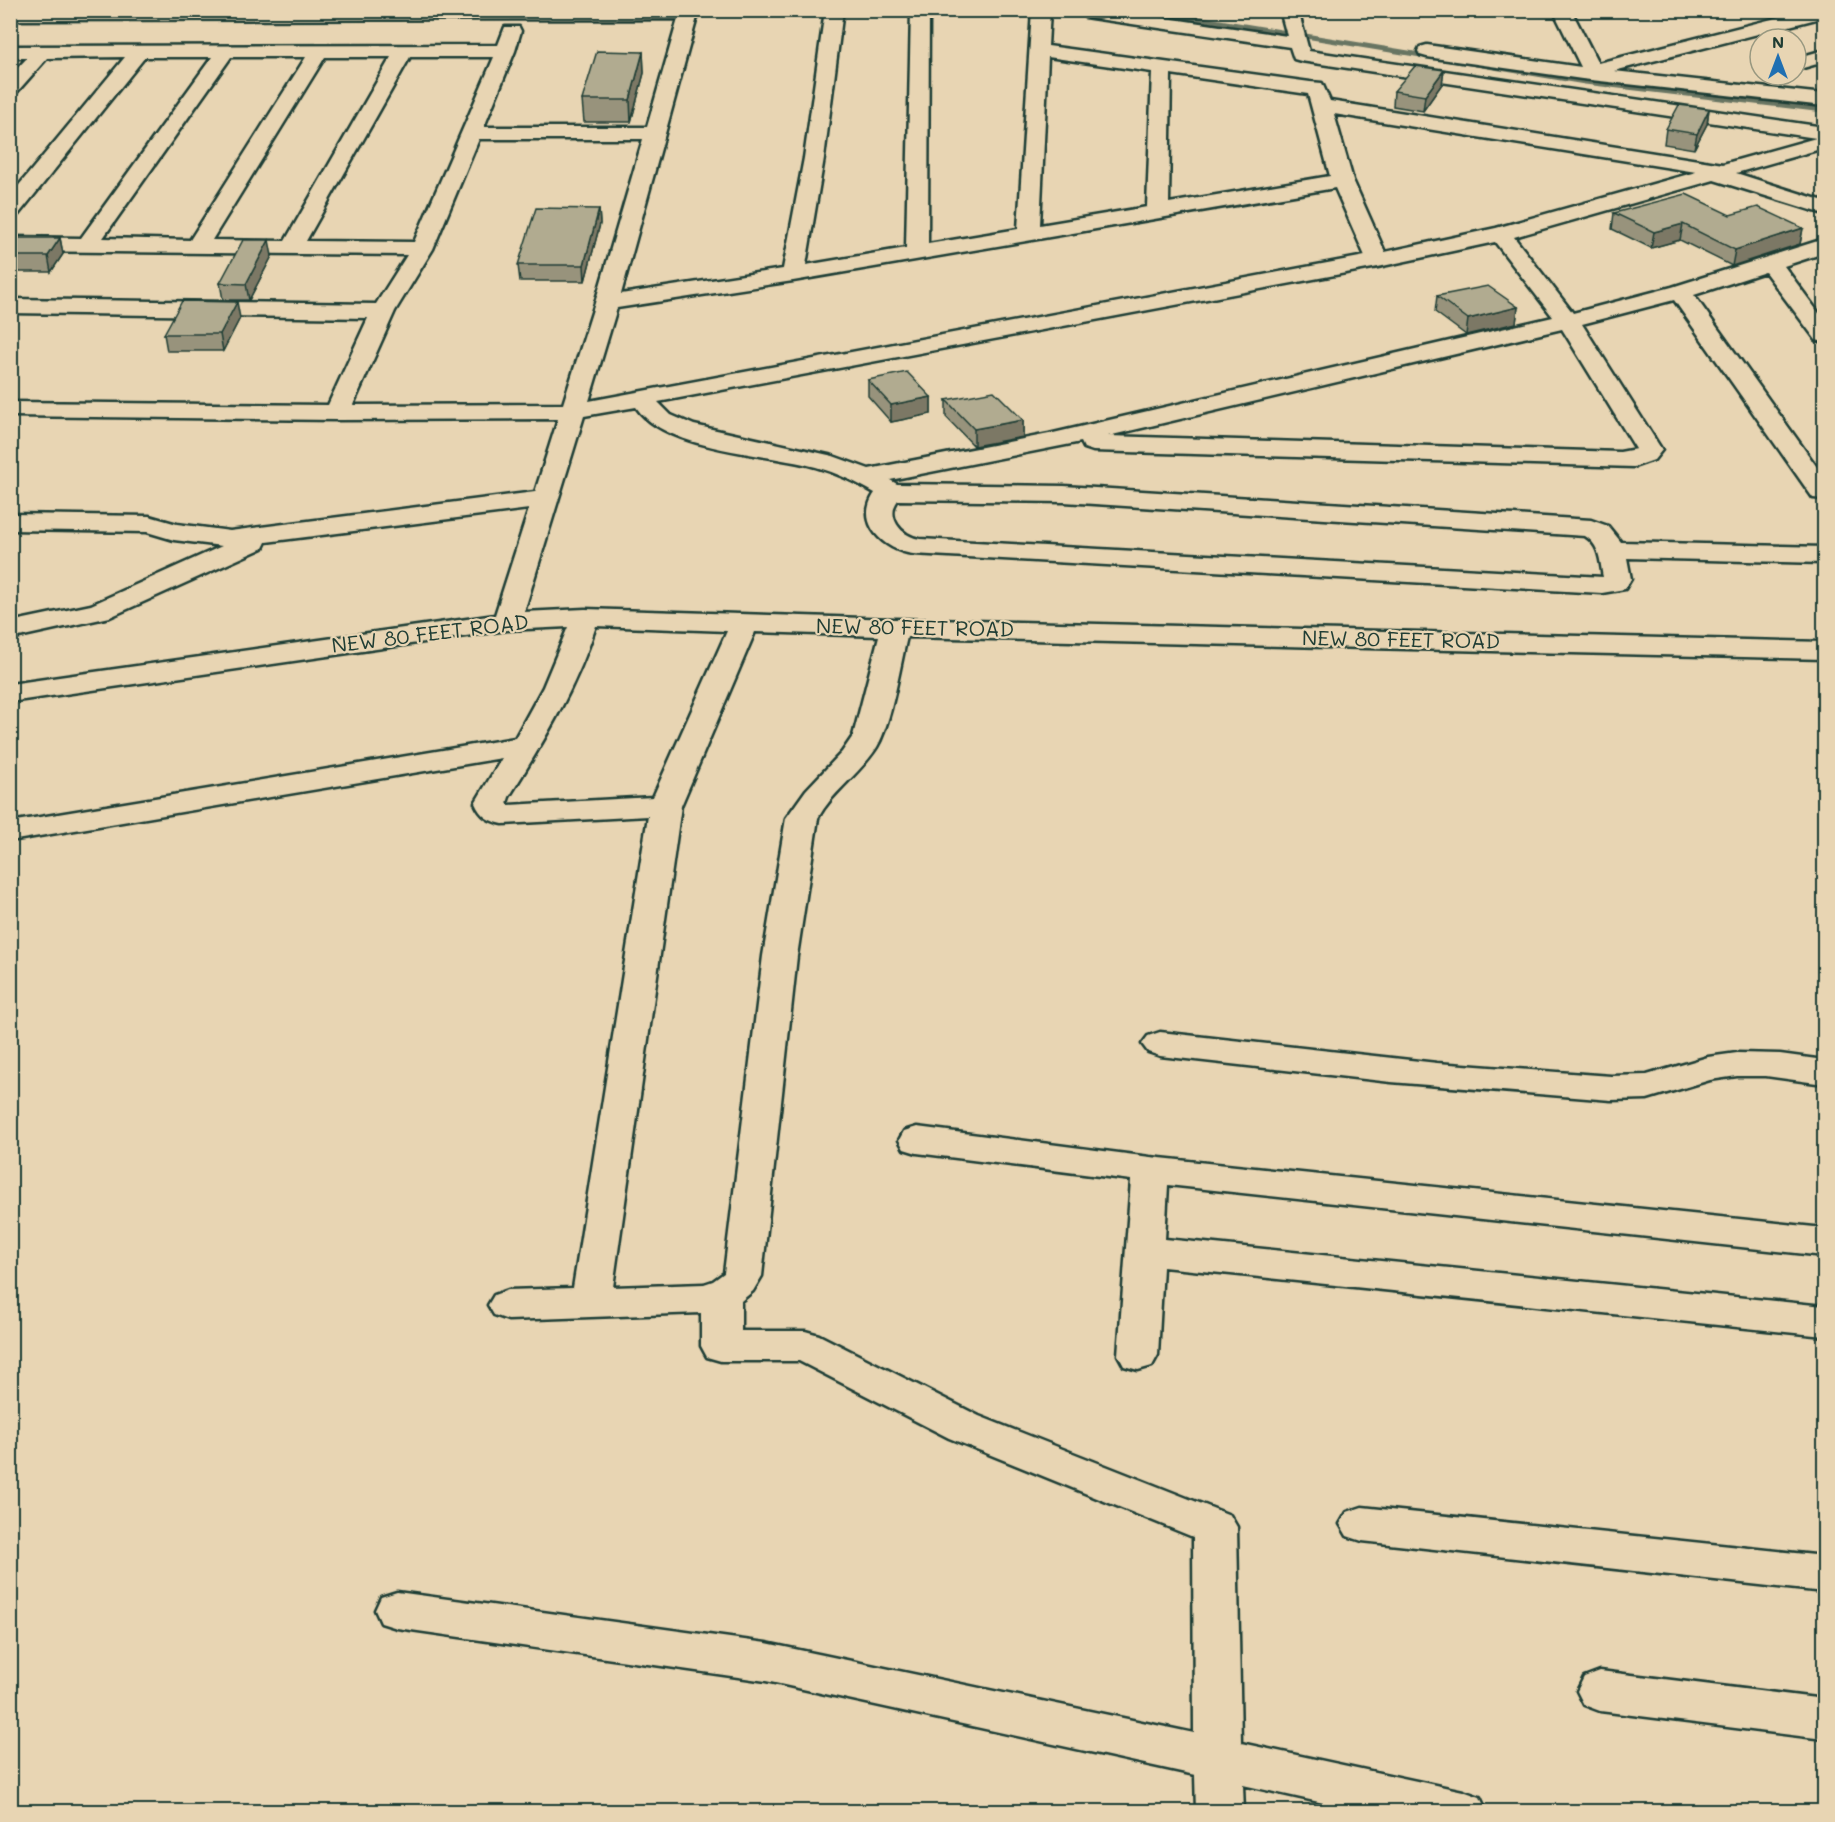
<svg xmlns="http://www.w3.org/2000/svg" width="1835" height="1822" font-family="Mali,sans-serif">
	<rect width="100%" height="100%" fill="#e8d5b3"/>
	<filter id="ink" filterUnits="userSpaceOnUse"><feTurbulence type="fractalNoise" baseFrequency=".0167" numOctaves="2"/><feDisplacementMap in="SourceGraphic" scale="12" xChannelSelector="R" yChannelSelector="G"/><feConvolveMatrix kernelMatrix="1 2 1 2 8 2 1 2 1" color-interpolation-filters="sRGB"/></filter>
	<g filter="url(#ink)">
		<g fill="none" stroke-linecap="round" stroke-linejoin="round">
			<path stroke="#687462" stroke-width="5" d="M1147,10L1585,82L1824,110"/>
			<defs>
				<g id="minor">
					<path d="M10,10H699L621,294L783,269L804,158L825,10H843L824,158L806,265L906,248L911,10H929L928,244L1018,229L1032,10H1050L1048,46L1310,82L1322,83L1330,101L1723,164L1816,138L1301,61L1294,59L1290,47L1091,18L1085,17L1081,10H1112L1287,36L1280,10H1298L1309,51L1824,127V148L1736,173L1824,201V214L1714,180L1514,237L1573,313L1672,287L1824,239V253L1784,266L1824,320V342L1816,340L1765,272L1694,295L1824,477V499L1813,498L1674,300L1582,324L1662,450L1654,460L1634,467L1093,451L1084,448L1081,442L890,480L897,484L1064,486L1591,520L1608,526L1621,542L1824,547V563L1627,558L1631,579L1625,589L1602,593L913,554C884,550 854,523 875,493C856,482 837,473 816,467C766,453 666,451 636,407L584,416L524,612L585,609L895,619L1824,642V659L907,637C900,666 891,724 877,747C860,774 833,791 818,818L797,956L762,1276L753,1291L741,1301V1331H805L819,1335L979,1416L1230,1515L1237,1527L1241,1743L1463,1791L1480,1797L1487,1812H1364L1243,1785L1244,1812H1196L1195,1775L766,1681L397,1628L381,1623L375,1610L381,1597L397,1592L766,1643L1194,1733L1193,1537L949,1438L799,1361H721L707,1357L701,1346V1313L508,1320L494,1315L488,1305L494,1295L508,1290L573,1288L648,816L503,824C489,821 481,817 475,803L502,758L10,841V822L515,738L543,687L568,627L507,630L10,702V684L495,615L529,509L266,542L263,548L110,617L10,639V622L91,605L222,546L174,540L147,532L10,530V514L149,516L177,524L230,531L535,492L558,419L337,420L10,416V402L328,405L368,318L10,313V299L376,304L407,255L10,251V237L81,238L212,57H145L18,215L10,216V196L125,57L47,58L17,92L10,94V76L27,58H10V46L498,45L505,27H519L521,31L515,51L484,127H647L678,19L10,20ZM231,57H306L190,240L103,238ZM325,57H391L285,241L212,240ZM410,57H494L414,242L306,241ZM1048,57L1152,72L1147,207L1040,225ZM1171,74L1308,94L1330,176L1169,203ZM1334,114L1696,172L1496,228L1385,252L1353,180ZM479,139H643L595,303L563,404L353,405L395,311L433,249ZM1335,188L1365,256L589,401L617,308L793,281ZM1495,242L1553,317L1049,434L869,469L833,456L694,425L671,415L658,402L1378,267ZM1562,329L1636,449L1620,452L1108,436ZM898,500L1064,502L1585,536C1600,545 1600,561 1603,577L920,539C902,537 885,517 898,500ZM596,626L727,631L653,797L509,805L507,803L509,797C543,743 576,688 596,626ZM755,632L879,636L853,736L842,752L806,790L786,818L763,956L724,1273L713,1281L704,1284L613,1287L681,806Z"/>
					<path d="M1553,10H1571L1598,63L1808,10H1824V17L1614,71L1824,94V106L1582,79L1427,57L1420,55L1418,51L1420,47L1427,45L1581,67Z"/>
					<path d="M1824,50V62L1796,70V58Z"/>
					<path d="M1160,1032L1437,1063L1611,1076L1647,1075L1708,1057L1737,1053L1780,1054L1824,1060V1084L1766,1076H1737L1710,1080L1647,1099L1611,1100L1391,1082L1160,1056L1148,1052L1142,1044L1148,1036Z"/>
					<path d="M917,1127L1150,1157L1824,1228V1256L1168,1185L1165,1239L1824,1306V1336L1163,1267L1158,1355L1152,1366L1138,1370L1124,1366L1118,1355L1131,1180L917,1153L904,1149L899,1140L904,1131Z"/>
					<path d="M1362,1507L1824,1556V1592L1362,1541L1347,1536L1340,1524L1347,1512Z"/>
					<path d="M1600,1671L1824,1699V1739L1600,1711L1584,1705L1577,1691L1584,1677Z"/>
				</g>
			</defs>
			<use href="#minor" stroke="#1f3d34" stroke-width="5"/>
			<use href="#minor" fill="#e8d5b3" fill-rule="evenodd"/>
		</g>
		<g fill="#98937c" stroke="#1f3d34" stroke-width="1.5">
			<path d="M643,52L644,73L631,122H584L582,100Z"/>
			<path d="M1444,70L1442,84L1423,111L1393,106L1394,91Z"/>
			<path d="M1709,109L1707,124L1694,149L1664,144L1666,129Z"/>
			<path d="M599,209L600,224L585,281H520L518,265Z"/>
			<path d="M1614,213L1730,215L1803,228L1800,244L1732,266L1680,240L1651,248L1612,229Z"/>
			<path d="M60,238L63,254L51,272H10V243Z"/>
			<path d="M272,256L249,300H223L220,283Z"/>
			<path d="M1437,296L1518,307L1516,323L1466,335L1435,312Z"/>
			<path d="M240,318L223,351H167L164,334Z"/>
			<path d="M868,380L931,397V414L891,422L868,396Z"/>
			<path d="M946,400L1023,420V437L974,446L946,417Z"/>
		</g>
		<g fill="#7c7865" stroke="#1f3d34" stroke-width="1.5">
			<path d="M643,52L644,73L631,122L630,100Z"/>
			<path d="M1444,70L1442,84L1423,111L1425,96Z"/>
			<path d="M1709,109L1707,124L1694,149L1697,134Z"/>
			<path d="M599,209L600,224L585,281L584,265Z"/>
			<path d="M1683,224L1680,240L1651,248L1654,232Z"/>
			<path d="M1803,228L1800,244L1732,266L1735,250Z"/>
			<path d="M60,238L63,254L51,272L48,256Z"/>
			<path d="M269,240L272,256L249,300L246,284Z"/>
			<path d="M237,302L240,318L223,351L220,334Z"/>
			<path d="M1518,307L1516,323L1466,335L1468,319Z"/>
			<path d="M931,397V414L891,422V405Z"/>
			<path d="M1023,420V437L974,446V429Z"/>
		</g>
		<g fill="#b1ab90" stroke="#1f3d34" stroke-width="1.5">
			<path d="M597,51L643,52L630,100H582Z"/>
			<path d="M1415,66L1444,70L1425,96L1394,91Z"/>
			<path d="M1679,105L1709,109L1697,134L1666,129Z"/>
			<path d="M1686,194L1730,215L1758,207L1803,228L1735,250L1683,224L1654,232L1614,213Z"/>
			<path d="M536,208L599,209L584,265H518Z"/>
			<path d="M15,238H60L48,256H10V243Z"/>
			<path d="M243,240H269L246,284L220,283Z"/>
			<path d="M1488,286L1518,307L1468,319L1437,296Z"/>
			<path d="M182,301L237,302L220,334H164Z"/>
			<path d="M907,372L931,397L891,405L868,380Z"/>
			<path d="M994,391L1023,420L974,429L946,400Z"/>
		</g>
	</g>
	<g text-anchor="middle" stroke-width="4.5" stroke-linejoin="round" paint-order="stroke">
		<g font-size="21" fill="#1f3d34" stroke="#e8d5b3">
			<text transform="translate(915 628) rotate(1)" y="7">NEW 80 FEET ROAD</text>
			<text transform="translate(430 634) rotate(-7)" y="7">NEW 80 FEET ROAD</text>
			<text transform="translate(1401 640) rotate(1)" y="7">NEW 80 FEET ROAD</text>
		</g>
	</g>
	<rect width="1835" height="1822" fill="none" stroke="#e8d5b3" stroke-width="36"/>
	<rect x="18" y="18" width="1799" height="1786" fill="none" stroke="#1f3d34" stroke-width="2" filter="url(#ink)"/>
	<g transform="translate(1778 57)"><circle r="28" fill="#e8d5b3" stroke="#989880" stroke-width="1.5"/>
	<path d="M0-4.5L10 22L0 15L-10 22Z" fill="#1f6fb2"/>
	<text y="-9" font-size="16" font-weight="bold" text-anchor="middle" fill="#1f3d34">N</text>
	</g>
</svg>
